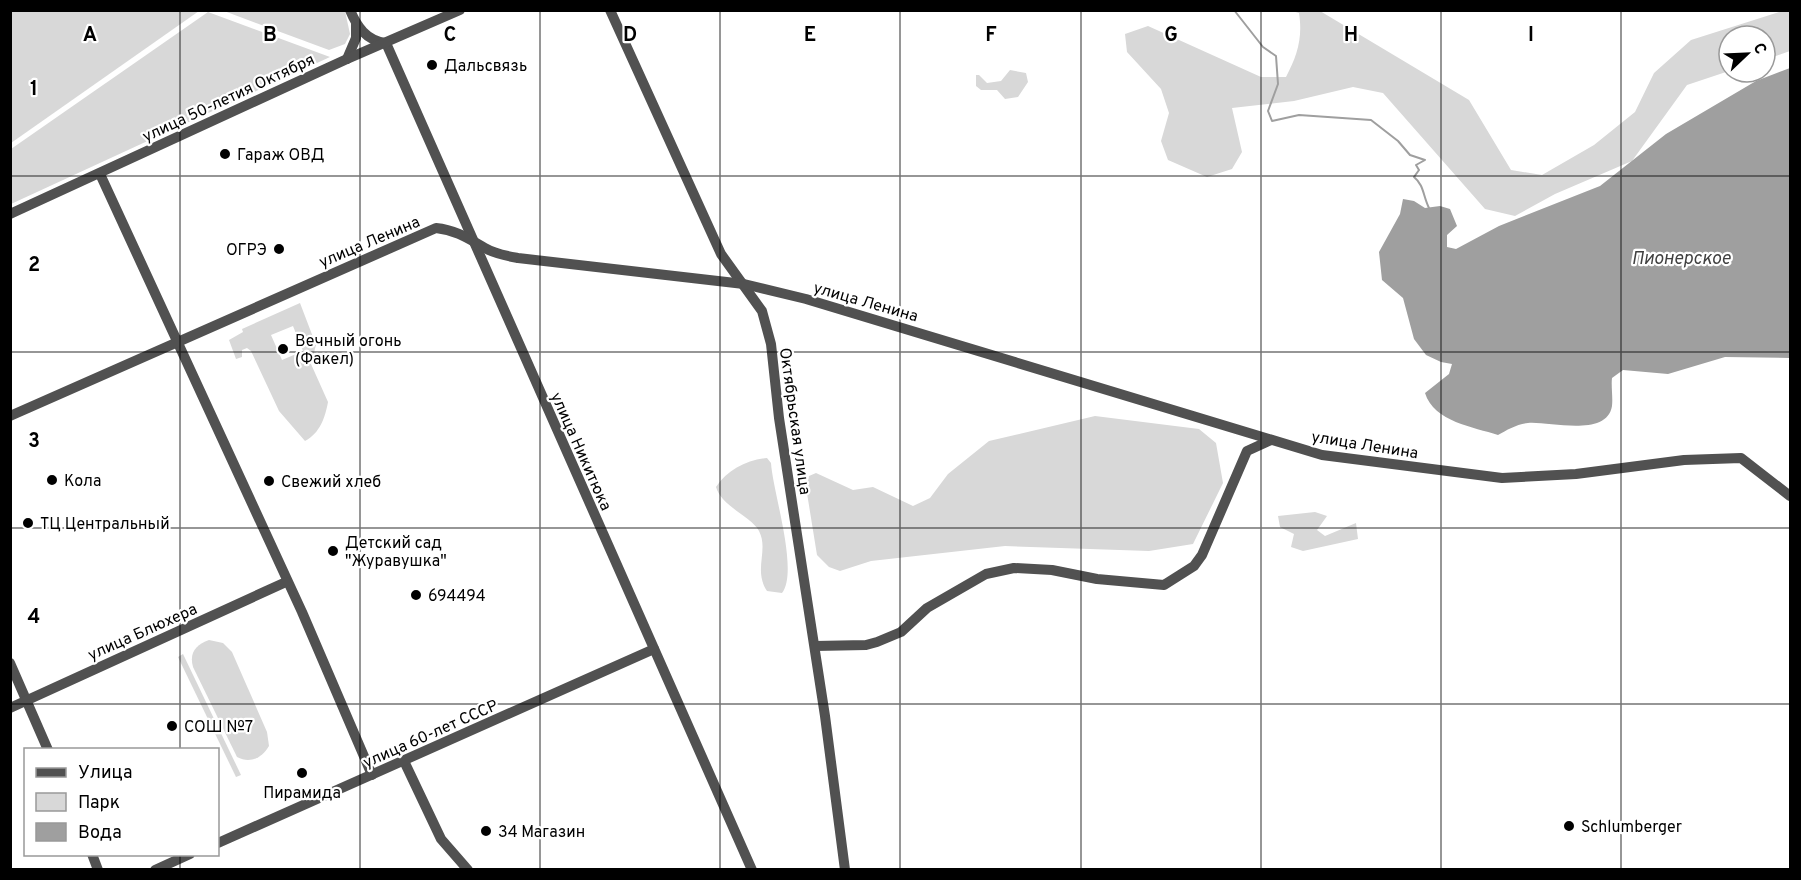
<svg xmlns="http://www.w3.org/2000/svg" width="1801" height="880" font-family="Overpass,sans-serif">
	<rect width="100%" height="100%" fill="#fff"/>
	<g fill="#d8d8d8" fill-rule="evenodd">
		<path d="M11,10H199V11L11,143Z"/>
		<path d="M224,11H345L350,34L345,44L329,50Z"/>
		<path d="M1292,11H1320L1469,100L1511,170L1542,175L1594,145L1635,112L1654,73L1691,40L1782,11H1790V51L1765,60V36H1729V71L1687,85L1632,161L1555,194L1515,216L1485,209L1383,93L1353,87L1294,101L1232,108L1242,152L1232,169L1207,177L1168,160L1161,141L1169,113L1161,89L1127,52L1125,34L1148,26L1261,77H1286C1297,56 1303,38 1299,13Z"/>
		<path d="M208,12L330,57L11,204V149Z"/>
		<path d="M1010,70L1026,73L1028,82L1018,97L1005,99L997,90H981L976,86V75H979L987,83L1001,81Z"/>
		<path d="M300,303L316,345L311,364L328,402C325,418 320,433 305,441L279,411L251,351L247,348L242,350V357L236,359L229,340L243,332L242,329ZM293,326L303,351L282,360L271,335Z"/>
		<path d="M1095,416L1199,429L1216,443L1223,483L1193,544L1149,551L1005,546L871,561L840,571L829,567L817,555L806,487L809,476L816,473L853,490L873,487L913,506L930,498L948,474L989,441Z"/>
		<path d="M767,458L771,463C773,493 799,571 782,593L767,591C753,570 769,550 759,531C751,516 722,507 716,487C727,470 747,460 767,458Z"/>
		<path d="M1315,512L1327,516L1317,530L1325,536L1356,523L1358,539L1303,551L1291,547L1294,534L1280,527L1278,516Z"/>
		<path d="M209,640L223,643L232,652L267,732L269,746C262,758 250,764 237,757L193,667C189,652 196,645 209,640Z"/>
		<path d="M183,654L241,775L236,777L178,657Z"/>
	</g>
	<path fill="#9f9f9f" d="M1790,68V358L1725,357L1668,374L1623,370L1612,378C1611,386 1613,397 1612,406C1607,438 1548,421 1528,423C1517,424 1507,430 1498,435C1474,427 1434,422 1425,393L1449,374L1452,364L1441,362L1426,355L1414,339L1403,298L1382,280L1379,252L1400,214L1403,199L1414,201L1425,208L1440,206L1450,209L1457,226L1447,235V247L1456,249L1499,226L1600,186L1666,134L1756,81Z"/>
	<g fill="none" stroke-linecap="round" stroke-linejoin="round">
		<path stroke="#9f9f9f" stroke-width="2" d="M1234,10L1263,47L1276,56L1278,84L1268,111L1272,121L1299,115L1371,120L1398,141L1410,155L1425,160L1416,165L1419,170L1414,177C1424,185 1423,196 1429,208"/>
		<g stroke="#515151" stroke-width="10">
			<path d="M350,10C357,27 366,40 385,43"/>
			<path d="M610,10L721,254L762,311L771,344L779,418L825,716L845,870"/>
			<path d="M386,43L752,870"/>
			<path d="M347,59L356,38V24"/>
			<path d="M100,174L302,612L372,775"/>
			<path d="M10,214L347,59L460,10"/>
			<path d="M10,416L436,228C456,230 469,239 485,248C495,254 507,256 518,258L744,284L806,299L1322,455L1502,478L1576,474L1684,460L1741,458L1790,496"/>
			<path d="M815,646L866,645L877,642L901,632L927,608L986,574L1014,568L1052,570L1097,579L1164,585L1194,566L1202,555L1247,451L1271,440"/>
			<path d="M10,663L48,750"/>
			<path d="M10,708L286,582"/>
			<path d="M404,761L441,839L468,870"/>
			<path d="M218,843L654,649"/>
			<path d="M92,854L98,870"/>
			<path d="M155,870L190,854"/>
		</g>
	</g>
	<path fill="none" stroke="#000" stroke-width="1.5" stroke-opacity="0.55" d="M180,10V750M360,10V870M540,10V870M720,10V870M900,10V870M1081,10V870M1261,10V870M1441,10V870M1621,10V870M10,176H1790M10,352H1790M10,528H1790M10,704H1790M180,854V870"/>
	<g fill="#000" stroke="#fff" stroke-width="2">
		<circle cx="432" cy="65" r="6"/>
		<circle cx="225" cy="154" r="6"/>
		<circle cx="279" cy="249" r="6"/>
		<circle cx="283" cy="349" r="6"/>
		<circle cx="52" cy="480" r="6"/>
		<circle cx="269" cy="481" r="6"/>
		<circle cx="28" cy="523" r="6"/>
		<circle cx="333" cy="551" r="6"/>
		<circle cx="416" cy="595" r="6"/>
		<circle cx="172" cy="726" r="6"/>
		<circle cx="302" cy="773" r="6"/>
		<circle cx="1569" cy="826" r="6"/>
		<circle cx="486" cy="831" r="6"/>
	</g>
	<g text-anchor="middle" stroke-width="4.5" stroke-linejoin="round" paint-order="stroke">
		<g font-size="16" fill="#000" stroke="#fff" text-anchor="start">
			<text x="444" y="71">Дальсвязь</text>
			<text x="237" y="160">Гараж ОВД</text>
			<text x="267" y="255" text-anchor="end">ОГРЭ</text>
			<text x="295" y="346">Вечный огонь<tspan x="295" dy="18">(Факел)</tspan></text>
			<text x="64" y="486">Кола</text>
			<text x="281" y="487">Свежий хлеб</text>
			<text x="40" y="529">ТЦ Центральный</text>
			<text x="345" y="548">Детский сад<tspan x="345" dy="18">"Журавушка"</tspan></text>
			<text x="428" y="601">694494</text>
			<text x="184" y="732">СОШ №7</text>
			<text x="302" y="798" text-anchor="middle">Пирамида</text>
			<text x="1581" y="832">Schlumberger</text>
			<text x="498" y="837">34 Магазин</text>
		</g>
		<g font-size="16" fill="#000" stroke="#fff">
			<text transform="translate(228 97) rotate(-25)" y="6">улица 50-летия Октября</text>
			<text transform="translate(369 241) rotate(-23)" y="6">улица Ленина</text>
			<text transform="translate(866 301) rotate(16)" y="6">улица Ленина</text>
			<text transform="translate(796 421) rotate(82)" y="6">Октябрьская улица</text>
			<text transform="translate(1365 444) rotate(9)" y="6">улица Ленина</text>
			<text transform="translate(582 451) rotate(66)" y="6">улица Никитюка</text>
			<text transform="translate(142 631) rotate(-24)" y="6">улица Блюхера</text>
			<text transform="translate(430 733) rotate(-24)" y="6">улица 60-лет СССР</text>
		</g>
		<g font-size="18" font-style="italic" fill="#404040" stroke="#fff">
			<text x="1681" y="264">Пионерское</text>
		</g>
	</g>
	<g font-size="20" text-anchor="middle" font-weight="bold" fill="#000" stroke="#fff" stroke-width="4.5" stroke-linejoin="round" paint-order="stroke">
		<text x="90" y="41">A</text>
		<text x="270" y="41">B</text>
		<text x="450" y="41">C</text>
		<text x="630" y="41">D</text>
		<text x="810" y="41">E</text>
		<text x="991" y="41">F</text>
		<text x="1171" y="41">G</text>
		<text x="1351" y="41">H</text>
		<text x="1531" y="41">I</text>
		<text x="34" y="95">1</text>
		<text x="34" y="271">2</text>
		<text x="34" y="447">3</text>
		<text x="34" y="623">4</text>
	</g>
	<rect width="1801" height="880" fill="none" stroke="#000000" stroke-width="24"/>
	<rect x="24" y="748" width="195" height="108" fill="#ffffff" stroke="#999999" stroke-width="1.5"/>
	<rect x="36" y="768" width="30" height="9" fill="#515151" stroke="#999999" stroke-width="1.5"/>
	<text x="78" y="778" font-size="18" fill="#000000">Улица</text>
	<rect x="36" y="793" width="30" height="18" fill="#d8d8d8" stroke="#999999" stroke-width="1.5"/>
	<text x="78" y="808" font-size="18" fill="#000000">Парк</text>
	<rect x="36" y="823" width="30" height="18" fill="#9f9f9f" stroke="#999999" stroke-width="1.5"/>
	<text x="78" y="838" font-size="18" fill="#000000">Вода</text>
	<g transform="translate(1747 54) rotate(67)"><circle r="28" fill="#ffffff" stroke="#999999" stroke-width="1.5"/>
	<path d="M0-4.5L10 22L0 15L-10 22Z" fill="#000000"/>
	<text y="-9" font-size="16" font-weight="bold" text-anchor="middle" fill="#000000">С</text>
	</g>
</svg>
